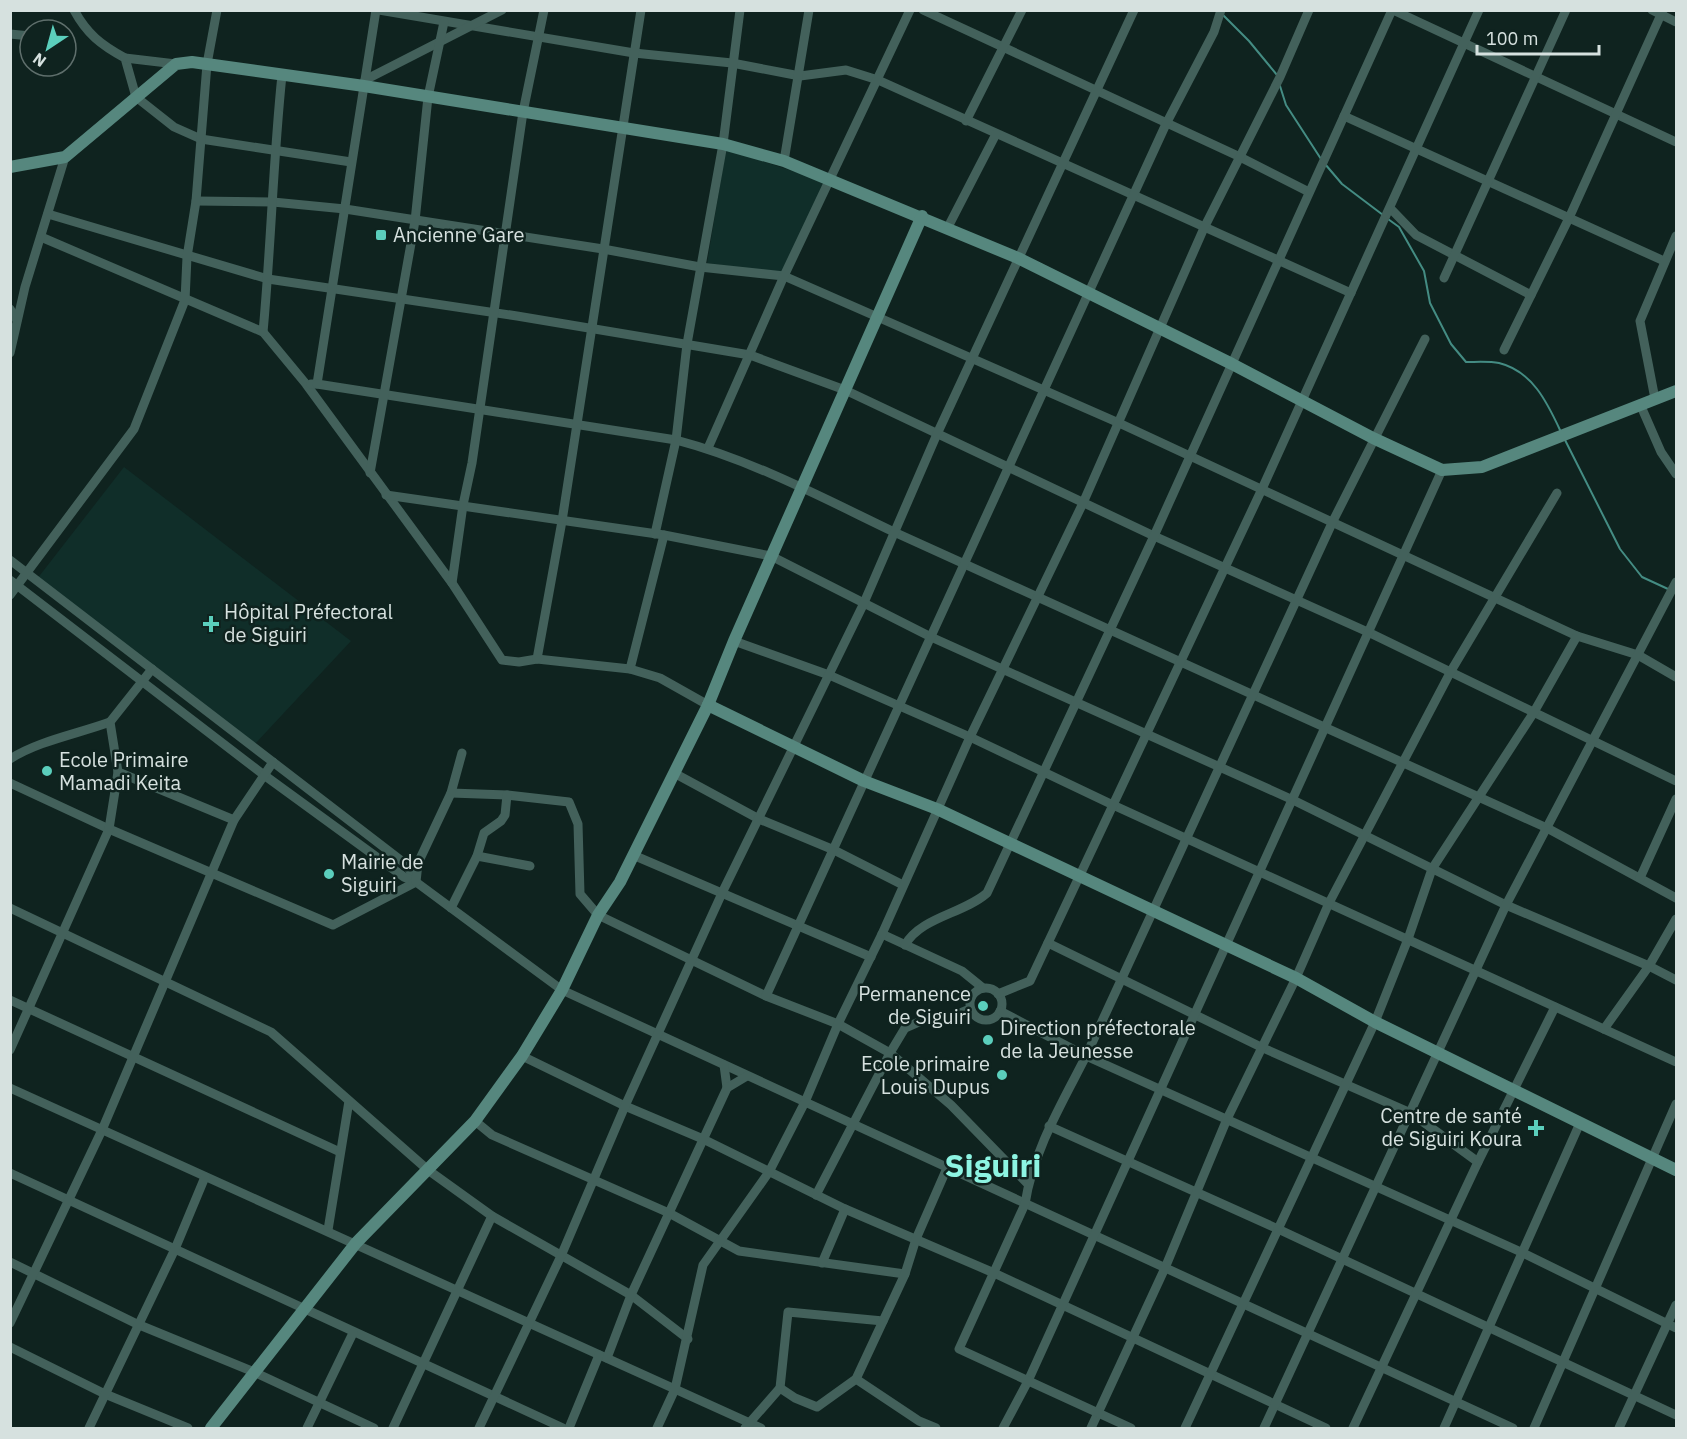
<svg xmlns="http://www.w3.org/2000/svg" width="1687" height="1439" font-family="'IBM Plex Sans',sans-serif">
	<rect width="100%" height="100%" fill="#0f231f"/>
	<g fill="#102e29">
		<path d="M726,149L826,182L781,273L707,263Z"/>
		<path d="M124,467L351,641L253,746L37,579Z"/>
	</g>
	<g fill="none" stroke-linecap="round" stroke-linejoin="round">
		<g stroke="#448c83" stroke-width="2">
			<path d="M1223,15L1249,41L1277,75"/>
			<path d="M1280,86L1286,105L1321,159"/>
			<path d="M1325,164L1342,184L1383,215"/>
			<path d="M1388,219L1399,227L1424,271L1430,303L1451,344L1466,362C1476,362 1489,361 1499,363C1532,371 1547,402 1560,430"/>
			<path d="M1564,438L1620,549L1642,577L1668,589"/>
		</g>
		<g stroke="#43615b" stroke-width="9">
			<path d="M74,10C87,34 101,45 125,58L136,97L174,127L201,139L351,162"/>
			<path d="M379,10L634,53L732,63L800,76L846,70L878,80L1351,293"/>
			<path d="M923,10L1238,156L1309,192"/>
			<path d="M1393,10L1676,142"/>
			<path d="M1652,10L1676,22"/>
			<path d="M10,34L30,36"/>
			<path d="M125,58L176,64"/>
			<path d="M365,80L502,10"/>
			<path d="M1344,116L1664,261"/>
			<path d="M966,121L1022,10"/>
			<path d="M784,161L809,10"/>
			<path d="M196,201L273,202L345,209L603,249L700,267L784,276L1119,423L1577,636L1638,655L1676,677"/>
			<path d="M1391,209L1416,235L1531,295"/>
			<path d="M48,214L268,279L517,316L750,355L845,390L1154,536L1370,633L1676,781"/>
			<path d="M948,227L996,134"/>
			<path d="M41,237L263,332L306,384L452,583L502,660L519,662L537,659L630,669L660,678L708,705"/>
			<path d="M1444,278L1566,10"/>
			<path d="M10,309L17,320"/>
			<path d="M263,332C271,247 273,161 282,75"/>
			<path d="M1504,350L1569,218L1663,10"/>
			<path d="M10,353L25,287L65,157"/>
			<path d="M311,384H317L376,10"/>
			<path d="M317,384L676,440C752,460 823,498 894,532L1547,828L1676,898"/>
			<path d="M1655,399L1640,321L1676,236"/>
			<path d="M1640,404L1661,452L1676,474"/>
			<path d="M708,448L784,276L910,10"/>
			<path d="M370,473L415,221L428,97L444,22"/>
			<path d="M386,495L664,535L771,556L931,637L1293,800L1506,905L1649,966L1676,980"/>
			<path d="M655,534L676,440L687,344L723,144L740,10"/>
			<path d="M10,560L407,865L416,882"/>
			<path d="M10,580L264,775L404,877L416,882L562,990L1513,1428"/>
			<path d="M452,583L463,505L472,463L523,112L544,10"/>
			<path d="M10,595L134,429L185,300L187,257L196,201L207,64L217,10"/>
			<path d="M734,641L829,675L970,737L1113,805L1676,1062"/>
			<path d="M537,659L562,521L641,10"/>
			<path d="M630,669L664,535"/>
			<path d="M10,759C38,741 77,734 110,722"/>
			<path d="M118,772L234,820"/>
			<path d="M674,773L759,819L834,850L903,885"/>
			<path d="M10,783L109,829L333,925L416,882"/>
			<path d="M451,793L507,795L569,802L578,824L580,894L598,915L766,996L838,1024L890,1053L951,1105L1028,1184"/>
			<path d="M633,855L871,957"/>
			<path d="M477,856L530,866"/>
			<path d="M1640,878L1676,799"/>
			<path d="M416,882L418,863L451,793L462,753"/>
			<path d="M10,908L271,1032L428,1170L492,1216L631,1295L688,1339"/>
			<path d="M451,908L477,856L484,833L501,821L505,815L507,795"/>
			<path d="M882,934L962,971L983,988"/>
			<path d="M1048,943L1263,1048L1411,1113L1478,1162"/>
			<path d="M905,945C921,917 963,914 987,893L1154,536L1392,10"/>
			<circle cx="986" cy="1004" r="16"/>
			<path d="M998,994L1030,981L1262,489L1479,10"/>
			<path d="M766,996L1166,124L1214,32L1221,10"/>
			<path d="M10,1000L340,1152"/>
			<path d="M1000,1011L1086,1056L1521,1252L1676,1328"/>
			<path d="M1604,1029L1649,966L1676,919"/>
			<path d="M10,1050L109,829L118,772L110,722L152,669"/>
			<path d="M522,1056L625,1106L703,1139L845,1209L994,1273L1326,1428"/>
			<path d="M724,1065L727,1088"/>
			<path d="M10,1088L761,1428"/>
			<path d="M475,1121L492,1135L669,1213L739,1251L905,1274"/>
			<path d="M1049,1126L1278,1229L1676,1415"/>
			<path d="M10,1173L563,1428"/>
			<path d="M816,1195L890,1053L905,1028L928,1018L943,1020L970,1009"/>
			<path d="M328,1230L349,1101"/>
			<path d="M10,1262L137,1324L254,1372L374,1428"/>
			<path d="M822,1263L845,1209"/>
			<path d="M10,1323L102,1130L234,820L273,762"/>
			<path d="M10,1347L105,1394L188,1428"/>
			<path d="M607,1358L631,1295L727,1088L747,1076"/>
			<path d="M856,1379L919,1421L936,1428"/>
			<path d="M780,1388L788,1312L883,1321"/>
			<path d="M89,1428L175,1249L205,1177"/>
			<path d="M307,1428L353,1333"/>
			<path d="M393,1428L492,1216"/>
			<path d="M479,1428L561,1256L625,1106L723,891L863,605L937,434L1134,10"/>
			<path d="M569,1428L599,1355"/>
			<path d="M657,1428L675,1389L703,1265L769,1172L805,1102L838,1024L882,934L970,737L1083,503L1204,228L1280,77L1309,10"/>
			<path d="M745,1428L780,1388L795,1398L817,1407L856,1379L905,1274L916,1239L947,1168"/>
			<path d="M1003,1428L1028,1381L1442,470"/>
			<path d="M1091,1428L1165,1268L1227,1119L1296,978L1329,903L1451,671L1557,493"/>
			<path d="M1131,1428L959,1349L1025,1204C1033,1151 1062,1103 1086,1056L1333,521L1425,339"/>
			<path d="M1185,1428L1375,1022L1408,939L1432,869L1534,712L1577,636"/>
			<path d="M1264,1428L1506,905L1676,582"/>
			<path d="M1353,1428L1478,1162L1555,1007"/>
			<path d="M1444,1428L1580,1123"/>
			<path d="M1534,1428L1676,1104"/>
			<path d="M1619,1428L1676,1305"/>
		</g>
		<g stroke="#56877e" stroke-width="12">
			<path d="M10,167L65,157L176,64L192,62L364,86L723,144L784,161L1018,258L1232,364L1373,438L1442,470L1482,467L1676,391"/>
			<path d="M708,705L864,781L937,809L1296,978L1375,1022L1676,1170"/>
			<path d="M211,1428L356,1243L475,1121L522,1056L562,990L598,915L620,882L708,705L734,641L922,216"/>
		</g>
	</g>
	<g fill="#5bcebc" stroke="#0f231f" stroke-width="2">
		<rect x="375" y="229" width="12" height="12" rx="3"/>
		<path d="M208 615h6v6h6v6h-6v6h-6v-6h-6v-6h6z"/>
		<circle cx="47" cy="771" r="6"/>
		<circle cx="329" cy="874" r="6"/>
		<circle cx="983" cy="1006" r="6"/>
		<circle cx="988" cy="1040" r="6"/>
		<circle cx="1002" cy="1075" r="6"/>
		<path d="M1533 1119h6v6h6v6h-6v6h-6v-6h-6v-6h6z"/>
	</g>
	<g text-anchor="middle" stroke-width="5" stroke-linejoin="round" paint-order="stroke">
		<g font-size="20" fill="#d6e1df" stroke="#0f231f" text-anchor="start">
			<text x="393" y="242">Ancienne Gare</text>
			<text x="224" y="619">Hôpital Préfectoral<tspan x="224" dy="23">de Siguiri</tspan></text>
			<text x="59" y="767">Ecole Primaire<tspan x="59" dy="23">Mamadi Keita</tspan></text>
			<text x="341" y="869">Mairie de<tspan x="341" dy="23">Siguiri</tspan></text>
			<text x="971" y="1001" text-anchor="end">Permanence<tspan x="971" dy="23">de Siguiri</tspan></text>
			<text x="1000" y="1035">Direction préfectorale<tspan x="1000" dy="23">de la Jeunesse</tspan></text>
			<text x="990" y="1071" text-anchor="end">Ecole primaire<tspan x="990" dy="23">Louis Dupus</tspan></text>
			<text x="1522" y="1123" text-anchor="end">Centre de santé<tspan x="1522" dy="23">de Siguiri Koura</tspan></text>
		</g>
		<g font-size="32" font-weight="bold" fill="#8df4e2" stroke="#0f231f">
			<text x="993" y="1177">Siguiri</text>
		</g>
	</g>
	<rect width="1687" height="1439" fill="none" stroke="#d6e1df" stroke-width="24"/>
	<g transform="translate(48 48) rotate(216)"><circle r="28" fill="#0f231f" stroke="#5f6f6c" stroke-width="1.5"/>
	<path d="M0-4.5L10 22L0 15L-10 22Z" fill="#5bcebc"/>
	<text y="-9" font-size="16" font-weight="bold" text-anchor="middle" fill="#d6e1df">N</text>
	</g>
	<path d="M1477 45v9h122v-9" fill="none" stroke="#d6e1df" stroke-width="3"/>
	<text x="1486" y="45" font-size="18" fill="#d6e1df" stroke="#0f231f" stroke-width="4.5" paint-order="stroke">100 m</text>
</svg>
